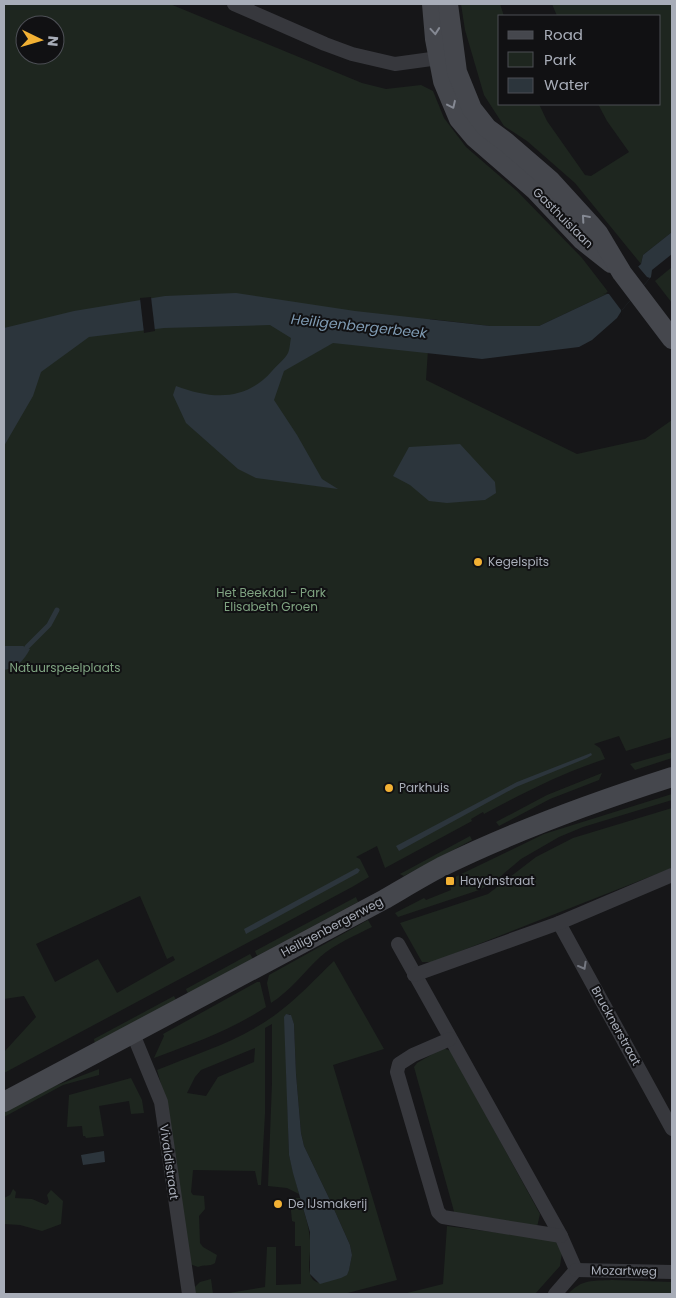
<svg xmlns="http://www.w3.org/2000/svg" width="676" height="1298" font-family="Poppins,sans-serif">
	<rect width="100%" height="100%" fill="#161618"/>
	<g fill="#1e261f" fill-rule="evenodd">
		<path d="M4,4H170L362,83L386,89L421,85L433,91L444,118L466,147L517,191L582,258L609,293L539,326H490L430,319L426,380L577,454L645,439L672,420V737L626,751L619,736L594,744L600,748L605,759C562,773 523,793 484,814L483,812L471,819L472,821L385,868L377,846L356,857L360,859L369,877L352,887L4,1073V1052L36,1017L24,996L4,999ZM25,25H55V55H25ZM140,896L167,959L173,956L175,960L117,993L98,959L55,982L36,944Z"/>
		<path d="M461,4H500L504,16H500V104H539L547,121L585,175L591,176L629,152L607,121L598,104H660V16H557L552,4H672V232L643,255L641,264L575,183L527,141L504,126L484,95L465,30Z"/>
		<path d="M672,267V303L655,281Z"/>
		<path d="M672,752V758L635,770L630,764Z"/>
		<path d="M602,773L599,780L550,799L499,826L496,822L547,795Z"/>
		<path d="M672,794V800L583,827L559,837L521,859L494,882L479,890L398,917L395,913L424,898L426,900L451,890L450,886L455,883L453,878L544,834Z"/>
		<path d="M672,808V868L433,962H422L400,923L488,894L536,857L573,838Z"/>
		<path d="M470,836L472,840L404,876L400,874Z"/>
		<path d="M356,897L358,902L257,956L255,951Z"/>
		<path d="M368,920L372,927C354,936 335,944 320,957C304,972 290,991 271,1003L267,983L269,975Z"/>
		<path d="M250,954L253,959L188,994L186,989Z"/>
		<path d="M334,961L384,1049L333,1065L397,1280L344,1294H223L265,1287L267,1247H276V1285L301,1284V1246H295V1222L292,1221L290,1201L293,1198H300C304,1212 309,1225 310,1240C311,1249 309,1258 309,1267C311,1296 336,1277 349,1269L352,1255L350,1245L329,1198L304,1146L301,1133L296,1074L294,1024L290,1014L285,1015L289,1155L299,1194L287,1188L268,1186L272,1083V1024L265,1028V1114L261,1185H258L255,1171L193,1170L191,1192L193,1195L204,1196L205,1209L199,1216L200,1243L203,1247L217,1255L215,1263C209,1267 204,1264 198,1267L190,1264L163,1091L157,1070C196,1054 240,1041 275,1015C296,1000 315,979 334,961ZM255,1048L254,1062L218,1077L206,1096L187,1093L195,1077L201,1070Z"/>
		<path d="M257,982H260L266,1007C231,1030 192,1044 154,1058L164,1036L163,1034Z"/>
		<path d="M174,996L176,1000L95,1044L94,1039Z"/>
		<path d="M443,1048L451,1051L540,1214L537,1227L455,1215L414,1067L417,1063Z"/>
		<path d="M99,1069V1075L63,1085L4,1117V1111L52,1087Z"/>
		<path d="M131,1078L142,1100L144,1113L131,1114L129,1101L99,1106L104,1136L86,1138L85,1136H83L82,1126L67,1127L69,1095Z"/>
		<path d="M13,1189L16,1192L15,1198L32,1199L46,1205L49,1202L47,1195L51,1190L63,1201L61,1224L42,1231L20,1225L4,1224V1198L10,1195Z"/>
		<path d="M447,1226L555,1240L562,1253L560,1266L535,1294H403L443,1284Z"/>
		<path d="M211,1279L213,1294H195V1287L200,1282Z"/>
		<path d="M612,1280L672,1282V1294H568C582,1279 592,1281 612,1280Z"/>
	</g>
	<g fill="#2c353c">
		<path d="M672,232V254L652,270L651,277L622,310L617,318L592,340L579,347L482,359L333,343L284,371L274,400L297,435L322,479L338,489L256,478L238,469L186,423L173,395L176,386C211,399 245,402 272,371C277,365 285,359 288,353C290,349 290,342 291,338L270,325L164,328L89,337L41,372L33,396L4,446V414L5,411L4,406V328L74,311L165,296L236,293L355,311L490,326H539L609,293L641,264L643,255Z"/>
		<path d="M460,444L495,482L496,493L485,500L447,503L429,501L410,485L393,476L409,447Z"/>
		<path d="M4,646H23L30,649C24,660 17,668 4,670Z"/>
		<path d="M591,753L592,755L587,758L516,787L399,851L396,846L517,782Z"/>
		<path d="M357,868L360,870L358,873L246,934L244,929Z"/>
		<path d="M286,1014L291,1015L294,1024L296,1074L301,1133L304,1146L329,1198L350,1245L352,1255L349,1270L347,1275L341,1278L320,1284L310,1274V1232L293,1173L289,1155L284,1017Z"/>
		<path d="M104,1151L105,1162L83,1165L81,1155Z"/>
	</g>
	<g fill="#161618">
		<path d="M636,264L647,277L650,278L622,310L621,317V310L609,294L603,293H606Z"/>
		<path d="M151,297L155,331L144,333L140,298Z"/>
	</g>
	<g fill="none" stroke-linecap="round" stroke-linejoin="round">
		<path stroke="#2c353c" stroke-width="5" d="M27,647L49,625L57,610"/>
		<g stroke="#37383d" stroke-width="14">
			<path d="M234,4L325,44L352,54L395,64L446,57"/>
			<path d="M559,923L672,1129"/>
			<path d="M398,944L561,1236L576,1270L555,1294"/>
			<path d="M414,975L559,923L672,875"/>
			<path d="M133,1034L161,1102L189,1294"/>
			<path d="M450,1039L413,1055L399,1064L397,1072L438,1212L443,1217L561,1236"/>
			<path d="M576,1270L672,1272"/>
		</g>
		<g stroke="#45474d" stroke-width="20">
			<path d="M432,4L435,39L443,81L459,119L475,138L535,190L582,240L611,263"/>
			<path d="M448,4L457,72L472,109L487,128L506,142L550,180L591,225L598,233L622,273L672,339"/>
			<path d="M4,1102L385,899C404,888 422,877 441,867C516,830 594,802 672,777"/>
		</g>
	</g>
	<defs><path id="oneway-chevron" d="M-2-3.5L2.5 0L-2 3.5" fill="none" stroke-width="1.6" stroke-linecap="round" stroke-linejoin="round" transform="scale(1.25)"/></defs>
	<g stroke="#858993">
		<use href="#oneway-chevron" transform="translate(435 31) rotate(85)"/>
		<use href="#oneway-chevron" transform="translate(452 105) rotate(65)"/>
		<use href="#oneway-chevron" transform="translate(585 218) rotate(-131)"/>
	</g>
	<use stroke="#757881" href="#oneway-chevron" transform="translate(583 966) rotate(61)"/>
	<g fill="#f2b134" stroke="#111113" stroke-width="2">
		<circle cx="478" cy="562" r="5"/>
		<circle cx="389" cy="788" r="5"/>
		<rect x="445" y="876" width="10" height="10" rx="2.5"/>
		<circle cx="278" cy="1204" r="5"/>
	</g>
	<g text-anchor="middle" stroke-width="4" stroke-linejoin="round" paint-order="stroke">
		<g font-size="12" fill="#a8adb8" stroke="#111113">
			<text transform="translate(563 218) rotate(45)" y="4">Gasthuislaan</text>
			<text transform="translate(332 927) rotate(-28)" y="4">Heiligenbergerweg</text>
			<text transform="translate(616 1026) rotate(61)" y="4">Brucknerstraat</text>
			<text transform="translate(169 1162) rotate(82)" y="4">Vivaldistraat</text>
			<text transform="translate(624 1271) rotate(1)" y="4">Mozartweg</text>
		</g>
		<g font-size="12" fill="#a8adb8" stroke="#111113" text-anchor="start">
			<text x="488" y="566">Kegelspits</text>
			<text x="399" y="792">Parkhuis</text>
			<text x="460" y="885">Haydnstraat</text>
			<text x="288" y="1208">De IJsmakerij</text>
		</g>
		<g font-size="12" fill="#7fa381" stroke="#111113">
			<text x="271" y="597">Het Beekdal - Park<tspan x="271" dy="14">Elisabeth Groen</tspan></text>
			<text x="65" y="672">Natuurspeelplaats</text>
		</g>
		<g font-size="14" font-style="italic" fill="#7f9bb3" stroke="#111113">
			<text transform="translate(359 326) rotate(6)" y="5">Heiligenbergerbeek</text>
		</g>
	</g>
	<rect width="676" height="1298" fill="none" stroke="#a8adb8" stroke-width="10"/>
	<rect x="498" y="15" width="162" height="90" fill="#111113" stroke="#4d4f55"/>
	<rect x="508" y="31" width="25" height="8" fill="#45474d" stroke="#4d4f55"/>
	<text x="544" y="40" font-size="15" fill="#a8adb8">Road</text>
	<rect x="508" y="52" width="25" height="15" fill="#1e261f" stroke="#4d4f55"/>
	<text x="544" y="65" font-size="15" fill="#a8adb8">Park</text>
	<rect x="508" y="78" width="25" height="15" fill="#2c353c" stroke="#4d4f55"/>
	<text x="544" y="90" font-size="15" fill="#a8adb8">Water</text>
	<g transform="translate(40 40) rotate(95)"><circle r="24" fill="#111113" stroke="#4d4f55"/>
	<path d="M0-4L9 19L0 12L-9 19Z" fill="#f2b134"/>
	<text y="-8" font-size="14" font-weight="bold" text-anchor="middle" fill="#a8adb8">N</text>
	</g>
</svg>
